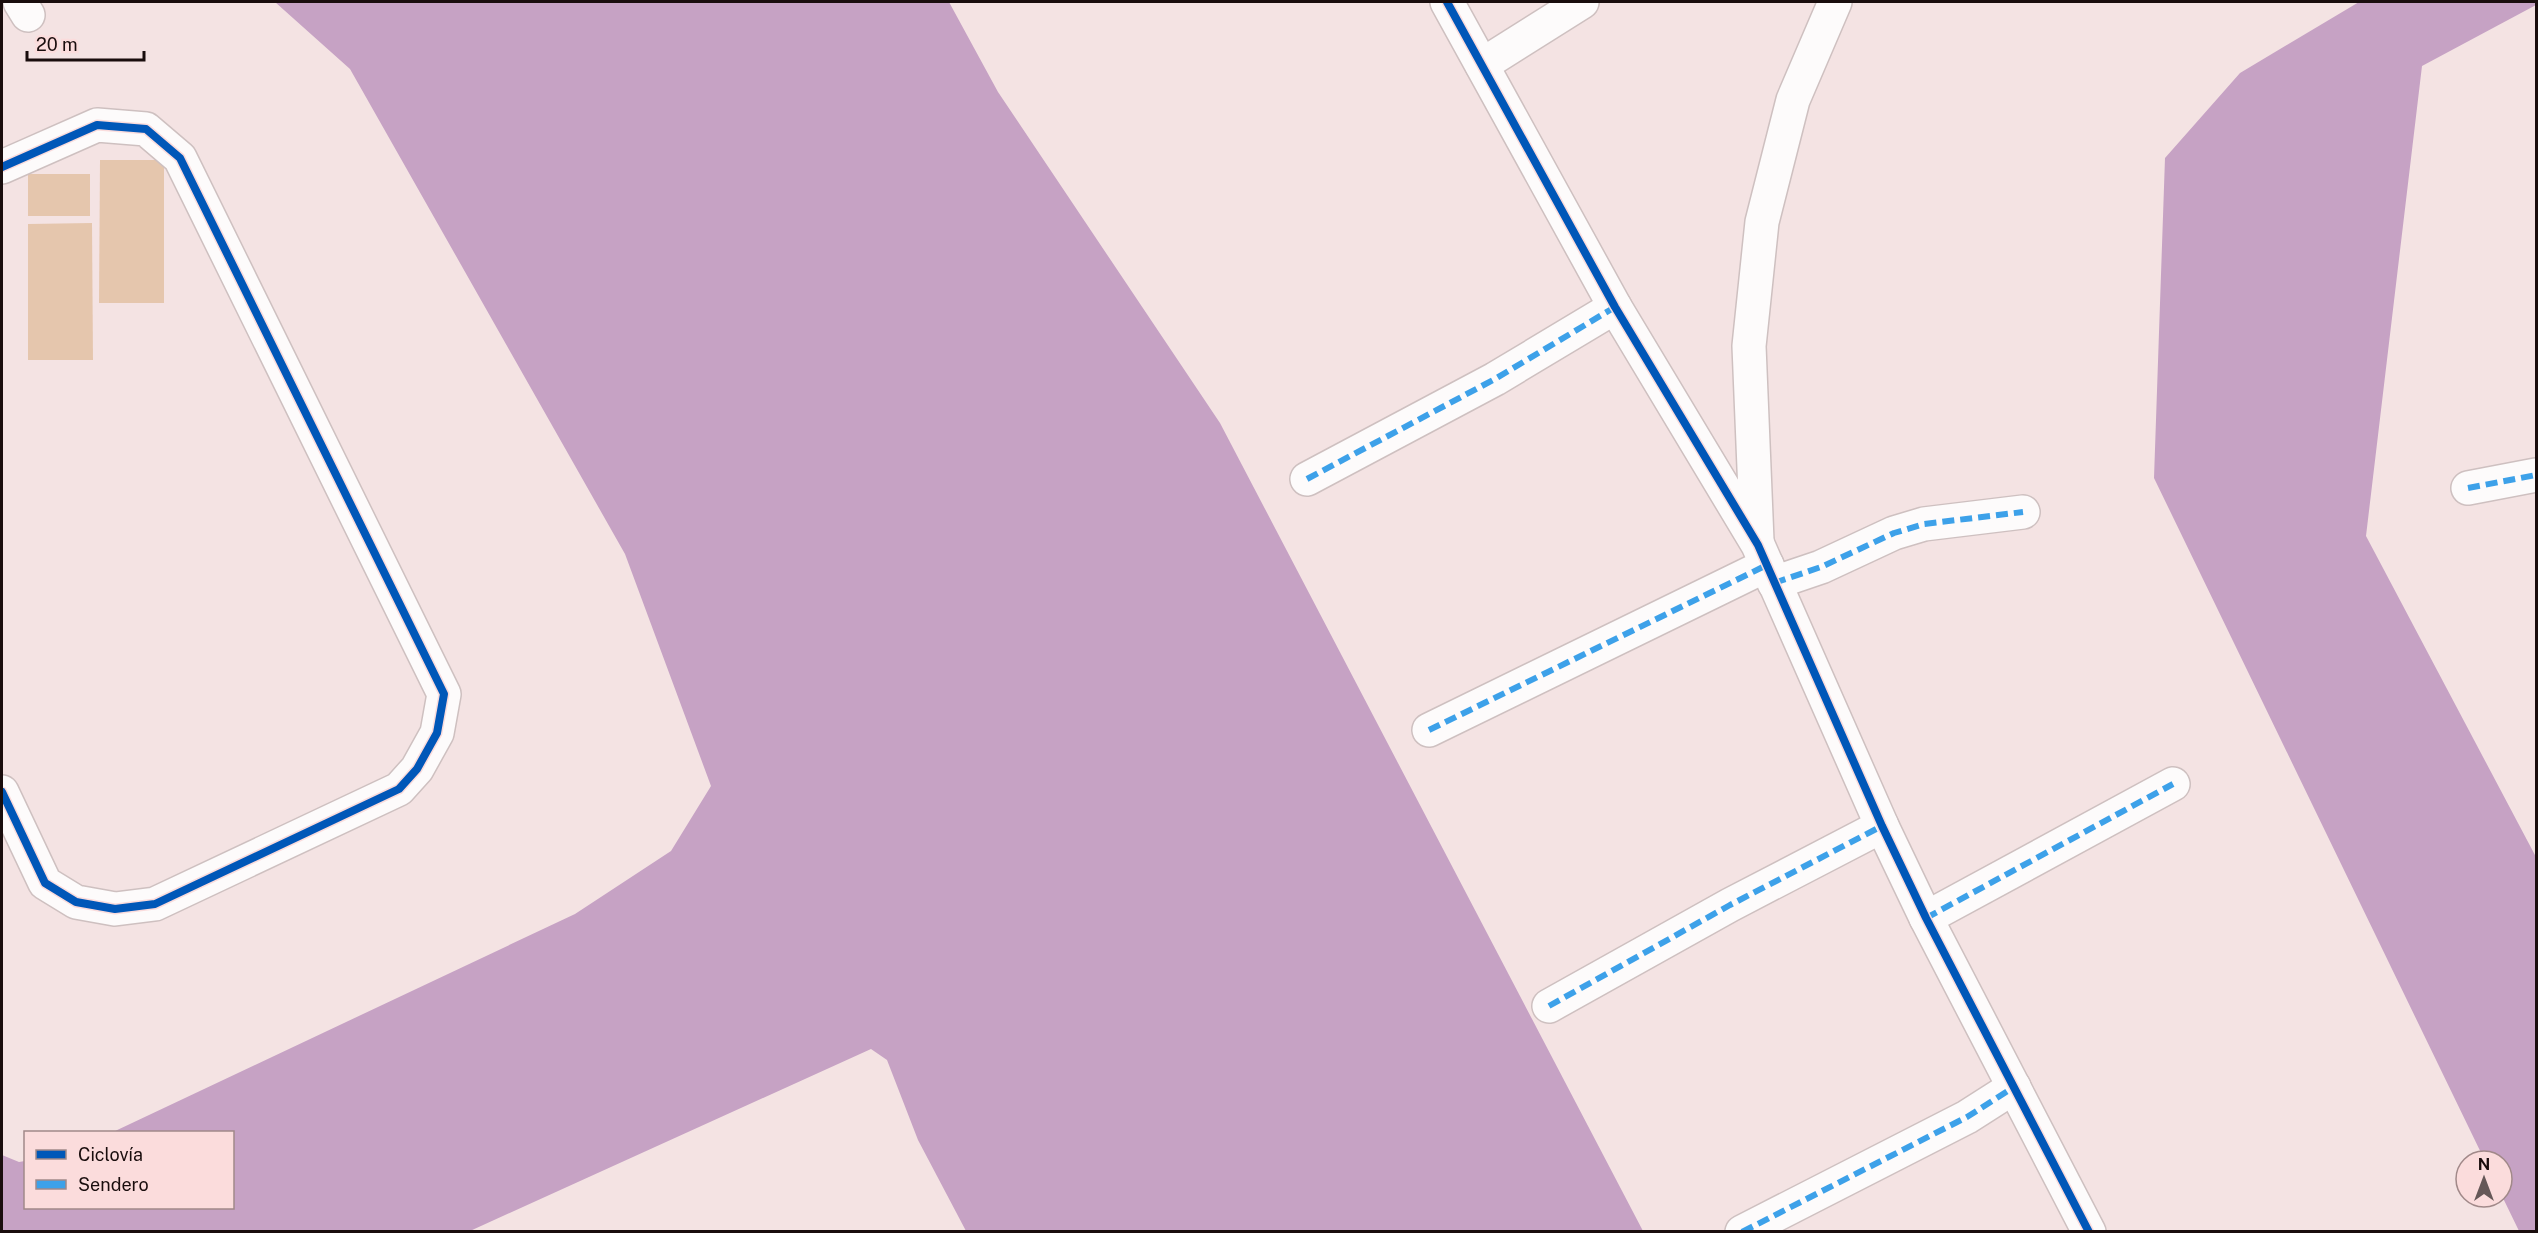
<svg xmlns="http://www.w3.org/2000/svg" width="2538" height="1233" font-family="'Public Sans',sans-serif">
	<rect width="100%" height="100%" fill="#f4e3e3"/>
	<g fill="#e5c6ad">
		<path d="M100,160H164V303H99Z"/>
		<rect x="28" y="174" width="62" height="42"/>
		<path d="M92,223L93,360H28V224Z"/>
	</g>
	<g fill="#c6a2c4">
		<path d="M275,2H949L998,92L1220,423L1643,1231H966L918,1140L887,1060L871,1049L470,1231H2V1155L19,1162L25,1161L26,1208H232V1132H113L575,914L671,851L711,786L625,554L350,69Z"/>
		<path d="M2359,2H2536V5L2422,66L2366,536L2536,857V1231H2519L2502,1196V1161H2485L2154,478L2165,158L2240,73Z"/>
	</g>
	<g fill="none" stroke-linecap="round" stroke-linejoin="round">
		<defs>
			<g id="minor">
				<path d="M20,2L28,15"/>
				<path d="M1447,2L1615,307L1758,545L1882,826L1926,918L2089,1232"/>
				<path d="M1482,65L1582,2"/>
				<path d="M2,167L97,125L146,129L180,158L444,694L437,733L417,769L399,789L155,904L115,909L76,902L45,883L2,792"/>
				<path d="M1307,479L1495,379L1615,307"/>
				<path d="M2468,488L2536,475"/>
				<path d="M1757,541L1749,346L1762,222L1793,100L1835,2"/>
				<path d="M1774,583L1821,567L1894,533L1924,524L2023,512"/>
				<path d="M1429,730L1767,565"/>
				<path d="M1926,918L2173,784"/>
				<path d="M1549,1006L1730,905L1882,826"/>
				<path d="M1742,1232L1967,1117L2014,1087"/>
			</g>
		</defs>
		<use href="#minor" stroke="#cec0c0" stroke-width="36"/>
		<use href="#minor" stroke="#fdfbfb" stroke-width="33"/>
		<g stroke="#3da1e9" stroke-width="6" stroke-dasharray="12 6" stroke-linecap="butt">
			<path d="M1307,479L1495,379L1615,307"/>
			<path d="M2468,488L2536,475"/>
			<path d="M1774,583L1821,567L1894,533L1924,524L2023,512"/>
			<path d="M1429,730L1767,565"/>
			<path d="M1926,918L2173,784"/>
			<path d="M1549,1006L1730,905L1882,826"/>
			<path d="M1742,1232L1967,1117L2014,1087"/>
		</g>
		<defs>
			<g id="cycleway">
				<path d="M1447,2L1615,307L1758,545L1882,826L1926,918L2089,1232"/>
				<path d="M2,167L97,125L146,129L180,158L444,694L437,733L417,769L399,789L155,904L115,909L76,902L45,883L2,792"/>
			</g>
		</defs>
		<use href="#cycleway" stroke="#fbdcdc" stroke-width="11"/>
		<use href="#cycleway" stroke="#0057b8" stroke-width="8"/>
	</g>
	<rect width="2538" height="1233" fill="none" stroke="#190d0d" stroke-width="6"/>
	<rect x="24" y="1131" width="210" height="78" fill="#fbdcdc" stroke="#a18989" stroke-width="1.5"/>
	<rect x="36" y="1150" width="30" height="9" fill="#0057b8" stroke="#a18989" stroke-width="1.5"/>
	<text x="78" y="1161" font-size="18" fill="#190d0d">Ciclovía</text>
	<rect x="36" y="1180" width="30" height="9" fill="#3da1e9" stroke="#a18989" stroke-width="1.5"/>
	<text x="78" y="1191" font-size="18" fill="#190d0d">Sendero</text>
	<g transform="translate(2484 1179)"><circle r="28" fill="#fbdcdc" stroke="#a18989" stroke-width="1.5"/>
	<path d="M0-4.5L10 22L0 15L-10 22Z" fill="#665858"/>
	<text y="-9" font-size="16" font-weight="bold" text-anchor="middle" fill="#190d0d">N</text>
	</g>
	<path d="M27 51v9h117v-9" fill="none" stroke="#190d0d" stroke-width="3"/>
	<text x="36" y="51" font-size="18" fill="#190d0d" stroke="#fbdcdc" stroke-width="4.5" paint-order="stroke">20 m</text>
</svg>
